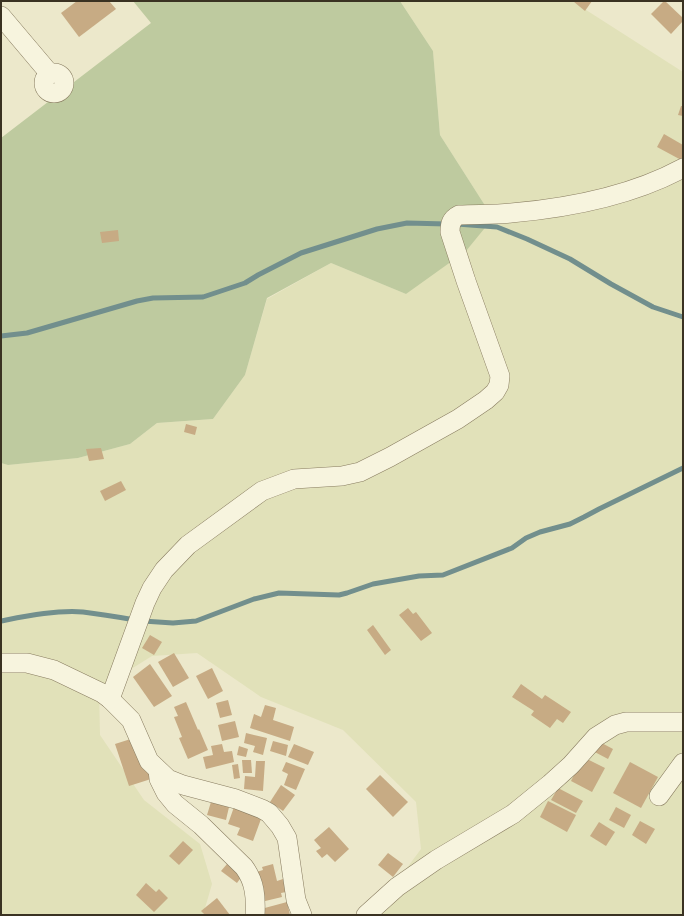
<svg xmlns="http://www.w3.org/2000/svg" width="684" height="916" font-family="'Times New Roman',serif">
	<rect width="100%" height="100%" fill="#ece8cb"/>
	<path fill="#e1e1b9" d="M400,1H572L683,72V915H372L421,849L416,802L343,730L261,697L197,653L152,656L99,689L100,735L144,800L200,844L212,884L203,915H1V463L8,465L78,458L130,444L157,423L213,419L245,375L267,299L331,263L406,294L493,218L440,135L433,51Z"/>
	<path fill="#beca9f" d="M133,1H400L433,51L440,135L493,218L466,251L406,294L331,263L267,298L245,375L213,419L157,423L130,444L78,458L8,465L1,463V138L151,23Z"/>
	<g fill="none" stroke-linecap="round" stroke-linejoin="round">
		<g stroke="#728f8d" stroke-width="5">
			<path d="M457,224L497,227L527,239L570,259L611,284L653,307L683,317"/>
			<path d="M1,336L27,333L137,301L153,298L203,297L245,283L258,275L301,253L377,229L407,223L447,224"/>
			<path d="M1,621C27,616 56,610 83,612C100,614 118,617 135,620"/>
			<path d="M143,621L173,623L196,621L254,599L279,593L339,595L347,593L373,584L419,576L443,575L512,548L526,538L540,532L570,524L584,517L599,509L683,468"/>
		</g>
	</g>
	<g fill="#c7ab84">
		<path d="M77,1H109L116,9L79,37L61,13Z"/>
		<path d="M575,1H592L585,11L574,2Z"/>
		<path d="M664,1H665L683,18V21L671,34L651,14Z"/>
		<path d="M681,106H683V116L678,115Z"/>
		<path d="M664,134L683,145V161L657,147Z"/>
		<path d="M118,230L119,241L102,243L100,232Z"/>
		<path d="M186,424L197,427L195,435L184,432Z"/>
		<path d="M101,448L104,459L89,461L86,449Z"/>
		<path d="M121,481L126,490L105,501L100,491Z"/>
		<path d="M408,608L413,614L416,612L432,633L421,641L399,615Z"/>
		<path d="M373,625L391,650L385,655L367,630Z"/>
		<path d="M150,635L162,642L154,655L142,648Z"/>
		<path d="M174,653L189,678L173,687L158,662Z"/>
		<path d="M150,664L172,696L154,707L133,677Z"/>
		<path d="M212,668L223,691L208,699L196,676Z"/>
		<path d="M521,684L542,699L545,695L571,712L563,723L557,719L550,728L531,715L534,711L512,697Z"/>
		<path d="M228,700L232,715L220,718L216,703Z"/>
		<path d="M186,702L198,730L199,729L208,750L188,759L179,738L182,737L174,717L178,716L174,707Z"/>
		<path d="M265,705L276,708L273,720L294,727L290,741L250,728L254,714L261,717Z"/>
		<path d="M235,721L239,737L222,741L218,725Z"/>
		<path d="M246,733L267,738L263,755L253,752L255,746L244,743Z"/>
		<path d="M137,737L151,779L129,786L115,744Z"/>
		<path d="M596,740L613,749L608,759L591,750Z"/>
		<path d="M273,741L288,745L286,756L270,751Z"/>
		<path d="M222,744L224,752L232,751L234,762L206,769L203,757L213,755L211,746Z"/>
		<path d="M294,744L314,752L308,765L288,757Z"/>
		<path d="M239,746L248,749L246,757L237,755Z"/>
		<path d="M583,757L605,768L592,792L571,781Z"/>
		<path d="M242,760H251L252,773H243Z"/>
		<path d="M256,761H265L263,791L244,789L245,776L255,777Z"/>
		<path d="M286,762L305,769L296,790L284,785L288,774L282,771Z"/>
		<path d="M630,762L658,777L641,808L613,793Z"/>
		<path d="M238,764L240,778L234,779L232,765Z"/>
		<path d="M380,775L408,802L393,817L366,789Z"/>
		<path d="M281,785L295,795L283,811L270,802Z"/>
		<path d="M558,788L583,801L576,813L551,800Z"/>
		<path d="M548,801L576,815L567,832L540,817Z"/>
		<path d="M211,802L229,807L226,820L207,815Z"/>
		<path d="M234,807L261,819L253,841L237,835L240,828L228,824Z"/>
		<path d="M616,807L631,815L624,828L609,820Z"/>
		<path d="M640,821L655,829L646,844L632,835Z"/>
		<path d="M599,822L615,832L606,846L590,836Z"/>
		<path d="M329,827L349,849L335,862L327,854L322,858L316,851L321,848L314,840Z"/>
		<path d="M183,841L193,850L179,865L169,856Z"/>
		<path d="M388,853L403,864L393,877L378,865Z"/>
		<path d="M227,864L242,876L237,883L221,871Z"/>
		<path d="M273,864L277,881L283,879L286,892L281,893L282,897L261,902L253,873L263,870L262,867Z"/>
		<path d="M146,883L156,892L159,889L168,898L154,912L136,895Z"/>
		<path d="M217,898L230,915H205L201,911Z"/>
		<path d="M287,902L290,915H263L261,909Z"/>
	</g>
	<g fill="none" stroke-linecap="round" stroke-linejoin="round">
		<defs>
			<g id="street">
				<path d="M1,16L50,74"/>
				<circle cx="54" cy="83" r="10"/>
				<path d="M1,663H27L54,670L102,693L110,699L131,720L149,761L168,779L183,785L236,799L262,809L269,813L280,826L287,838L296,900L302,915"/>
				<path d="M110,699L145,603L152,588L164,570L188,545L262,491L294,479L342,476L360,472L390,457L458,419L486,400L495,392L499,385L500,376L466,281L450,232C450,224 451,219 459,215C477,214 494,215 511,213C568,208 633,195 683,168"/>
				<path d="M158,770L159,779L166,793L175,804L201,825L244,867C255,882 256,897 255,915"/>
				<path d="M659,796L683,763"/>
				<path d="M366,915L397,887L436,860L513,814L550,784L571,765L596,737L615,725L626,722H683"/>
			</g>
		</defs>
		<use href="#street" stroke="#887c60" stroke-width="20"/>
		<use href="#street" stroke="#f7f4de" stroke-width="19"/>
	</g>
	<rect width="684" height="916" fill="none" stroke="#3a3222" stroke-width="4"/>
</svg>
